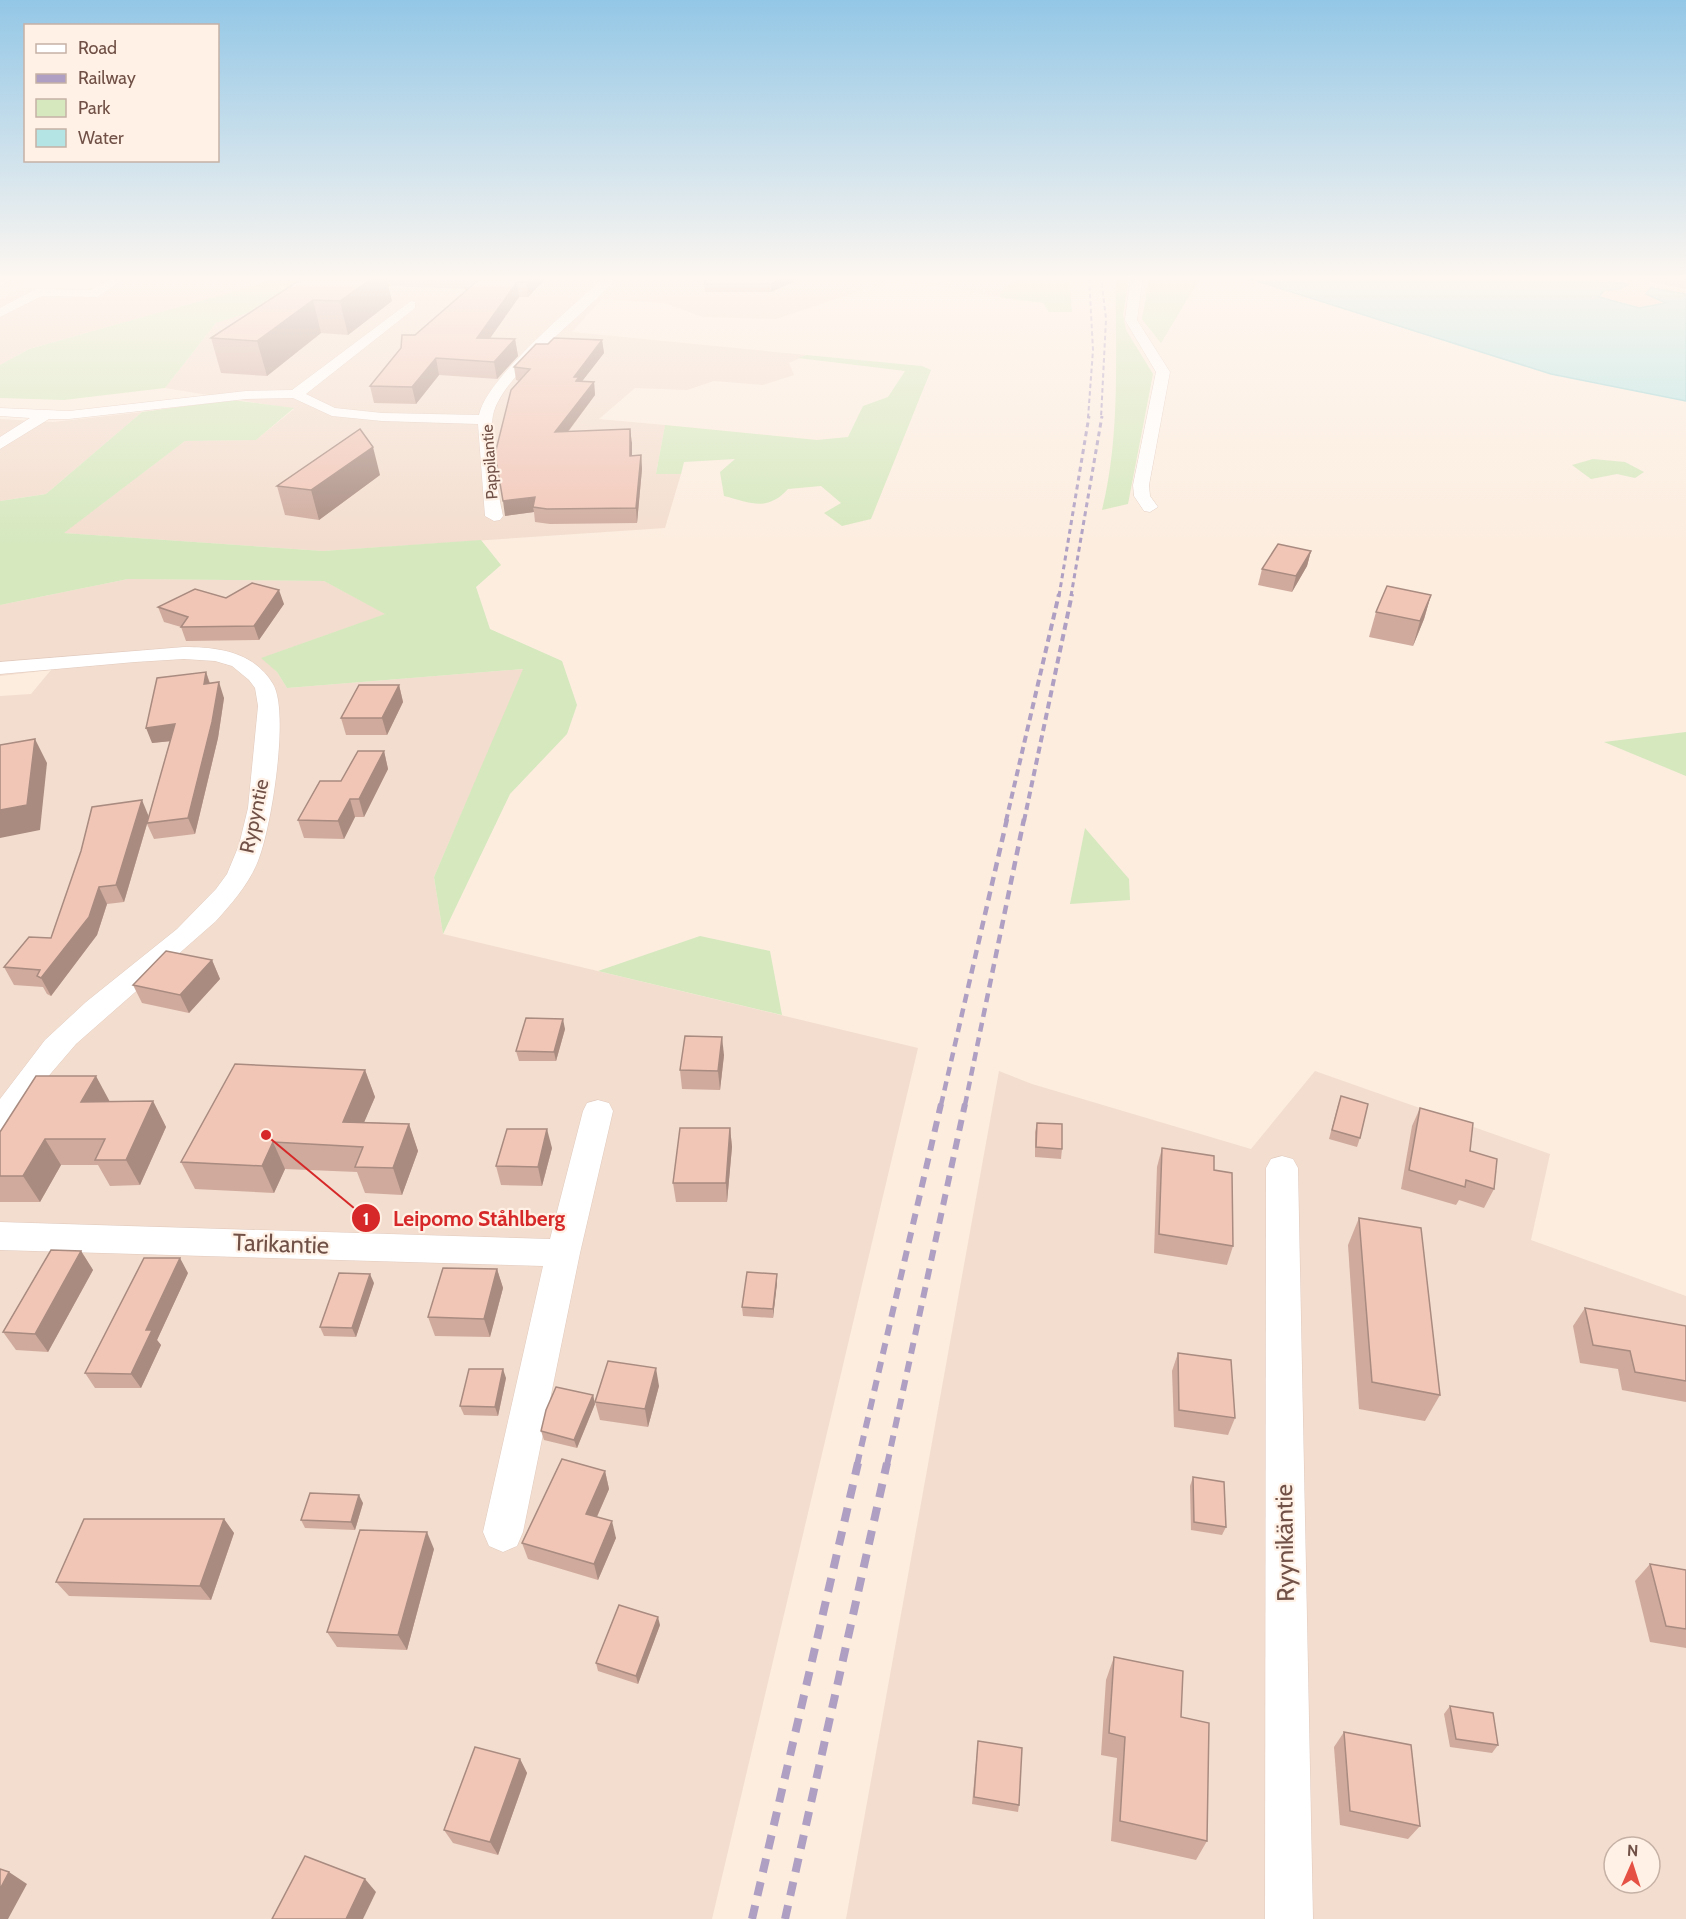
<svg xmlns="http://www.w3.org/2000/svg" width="1686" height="1919" font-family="Cabin,sans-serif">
	<rect width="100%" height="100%" fill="#fceddf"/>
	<g fill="#f3ddce" fill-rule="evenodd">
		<path d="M131,276H274L257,285L29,349L0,365V299L21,288L110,289Z"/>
		<path d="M361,276H1018L998,297L899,278L776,319L703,317L664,303L602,299L572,332L806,355L789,363L794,375L763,385L714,381L687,390L635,388L599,419L665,425L656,474H681L665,528L323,551L63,533L185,441L256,440L294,409L165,388L216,323Z"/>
		<path d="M1586,276H1686V294L1651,288L1667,303L1639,308L1598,297L1604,290L1619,289L1627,284L1599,281Z"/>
		<path d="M142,412L46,494L0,501V419L53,422Z"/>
		<path d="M128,579L324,581L386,614L262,658L277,672L287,688L524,669L434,877L443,934L918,1048L712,1919H0V696L31,694L51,670L0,676V605Z"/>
		<path d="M999,1071L1032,1084L1251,1149L1315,1071L1550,1154L1531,1240L1686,1296V1919H846ZM1614,1847H1650V1883H1614Z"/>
	</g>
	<path fill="#fcd9d3" d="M43,276H131L110,289L21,288Z"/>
	<g fill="#d5e8be">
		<path d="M274,276H361L216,323L165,388L64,400L0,398V365L29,349L257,285Z"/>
		<path d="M1018,276H1069L1072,312H1049L1043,303L998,297Z"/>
		<path d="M1116,276H1129L1123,315L1126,330L1153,374L1128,504L1102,510C1121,434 1115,354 1116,276Z"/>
		<path d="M1150,276H1227L1200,278L1161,343L1142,319Z"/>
		<path d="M806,355L922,366L931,370L871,519L842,526L824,513L841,503L821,486L788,489C767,512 751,503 724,496L720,472L735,459L684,462L681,474H656L665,425L817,440L848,437L863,406L888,397L905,371L798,358Z"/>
		<path d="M232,400L294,408L256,440L185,441L64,533L323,551L481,540L501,565L476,587L490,629L562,661L577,705L567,734L510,794L443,934L434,877L523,669L287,688L277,672L261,658L385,614L324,581L128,579L0,605V501L46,494L142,412Z"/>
		<path d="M1593,459L1625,462L1644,472L1635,478L1617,474L1591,479L1572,465Z"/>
		<path d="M1686,732V776L1604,742Z"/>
		<path d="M1085,828L1129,879L1130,900L1070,904Z"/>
		<path d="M700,936L770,951L782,1015L598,971Z"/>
	</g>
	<path fill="#b4e4e4" stroke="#9bd5d6" stroke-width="1.5" d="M1241,276H1586L1599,281L1628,284L1619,289L1604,290L1599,297L1639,308L1666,303L1646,294L1651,288L1686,294V401L1551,374Z"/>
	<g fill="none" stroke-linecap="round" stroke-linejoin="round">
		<defs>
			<g id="minor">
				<path d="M114,276H129L97,297L42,296L0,317V308L36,289L91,290Z"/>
				<path d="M605,276H618C588,313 508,369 494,411C487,433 498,492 503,516L500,520L494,521L485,516L478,424L382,421L332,416L293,398L246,399L69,419H49L0,449V437L30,418L0,416V408L69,411L246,391L292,390L411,301L415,302V308L306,394L335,408L382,413L479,415C486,378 575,305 605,276Z"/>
				<path d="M1131,276H1143L1137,320L1170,372L1149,485L1150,496L1158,507L1150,512L1144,511L1134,496L1133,485L1156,372L1125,320Z"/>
				<path d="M184,647C219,647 254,652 273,684C290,712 271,830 258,861C249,884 232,903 216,921L76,1044L46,1079L11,1130L0,1134V1099L45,1040L86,1002L177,929L216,889L227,874L239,845L248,808L258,706L255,688L249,680L232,666L215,661L184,659L135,662L0,674V662Z"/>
				<path d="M598,1100L609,1103L613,1111L580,1253L523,1532L517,1546L503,1552L489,1546L483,1532L543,1266L0,1250V1222L550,1239L583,1111L587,1103Z"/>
				<path d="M1282,1156L1293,1159L1298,1168L1313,1919H1265L1266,1168L1271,1159Z"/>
			</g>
			<path id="secondary" d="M0,276H19L0,286Z"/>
		</defs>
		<use href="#minor" stroke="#e1cabe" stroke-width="1"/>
		<use href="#secondary" stroke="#e6cabc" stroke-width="1"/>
		<use href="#minor" fill="#fff" fill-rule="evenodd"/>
		<use href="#secondary" fill="#fff" fill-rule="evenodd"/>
		<g stroke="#ae9fc3" stroke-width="2" stroke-dasharray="4.5 3" stroke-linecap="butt">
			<path d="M1101,276L1106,319L1101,418"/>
			<path d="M1088,418L1093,350L1089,276"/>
		</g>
		<g stroke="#ae9fc3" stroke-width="3" stroke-dasharray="5 4" stroke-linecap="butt">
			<path d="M1059,596L1089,416"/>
			<path d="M1071,596L1102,416"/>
		</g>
		<g stroke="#ae9fc3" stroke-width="4" stroke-dasharray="7 4.5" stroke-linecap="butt">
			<path d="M1006,821L1059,594"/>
			<path d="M1024,821L1072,594"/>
		</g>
		<g stroke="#ae9fc3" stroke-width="4.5" stroke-dasharray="9 6" stroke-linecap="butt">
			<path d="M941,1105L1007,819"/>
			<path d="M965,1105L1024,819"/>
		</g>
		<g stroke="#ae9fc3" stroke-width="6" stroke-dasharray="11 8" stroke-linecap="butt">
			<path d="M857,1465L941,1104"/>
			<path d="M887,1465L965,1104"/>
		</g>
		<g stroke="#ae9fc3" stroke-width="8" stroke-dasharray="14 10" stroke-linecap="butt">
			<path d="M752,1919L858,1463"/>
			<path d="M785,1919L887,1463"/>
		</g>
	</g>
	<g fill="#cfaa9d">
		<path d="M306,276H548L528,297H519L490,338L515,339L518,356L497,379L439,375L416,404L374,403L370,386L415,335L468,289L388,286L392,301L348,335L321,333L267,376L221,373L211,338Z"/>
		<path d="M707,276H833L827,279L804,277L771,292H705L704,284Z"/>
		<path d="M1622,276H1686V289Z"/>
		<path d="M602,340L604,353L582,381L594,382L595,395L568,432L630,429L632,456L641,455L642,469L637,523L550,524L535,522L534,512L505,516L519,381L516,380L514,367L548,344Z"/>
		<path d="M380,475L319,520L285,515L277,486Z"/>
		<path d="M1311,551L1307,566L1292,592L1258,585L1262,569Z"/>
		<path d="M1431,595L1424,619L1413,646L1369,637L1376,612Z"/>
		<path d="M284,604L259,640L186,641L181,627L164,622L158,607Z"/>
		<path d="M206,672L210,683L224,698L218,738L195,834L154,839L147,824L124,902L107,904L97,935L51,996L47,994L43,987L14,985L4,967L51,938L149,816L170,741L152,743Z"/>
		<path d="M399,685L403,702L387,735H346L341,718Z"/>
		<path d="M384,751L388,769L364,817H355L344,839L304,838L298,820L341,781Z"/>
		<path d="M212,960L220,979L189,1013L142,1003L133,985Z"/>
		<path d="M565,1029L556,1061H519L516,1051Z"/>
		<path d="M724,1055L720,1090L682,1089L680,1070Z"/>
		<path d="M365,1070L375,1097L364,1122L409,1124L418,1151L402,1195L365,1193L357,1172L285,1169L274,1193L195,1189L181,1162Z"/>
		<path d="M1341,1096L1360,1138L1357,1147L1329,1139L1338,1105Z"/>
		<path d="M153,1101L166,1127L140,1185L110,1186L98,1165H61L40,1202H0V1132L110,1102Z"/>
		<path d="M1420,1108L1470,1151L1494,1189L1484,1208L1459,1200L1456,1205L1401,1189L1412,1126Z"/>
		<path d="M1037,1123L1062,1149L1061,1159L1035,1157V1132Z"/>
		<path d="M730,1128L732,1147L727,1202H676L673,1183Z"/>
		<path d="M552,1148L542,1186L501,1185L496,1166Z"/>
		<path d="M1162,1148L1214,1170L1233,1246L1227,1265L1154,1253L1157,1167Z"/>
		<path d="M1359,1218L1440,1395L1425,1421L1359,1409L1348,1245Z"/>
		<path d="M81,1251L93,1270L48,1352L16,1350L3,1332Z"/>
		<path d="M497,1269L503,1288L490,1337L435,1336L428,1317Z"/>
		<path d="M188,1273L157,1340L161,1345L141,1388H95L85,1373Z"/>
		<path d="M374,1283L356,1337L324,1336L320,1327Z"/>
		<path d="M777,1283L773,1318L743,1316L742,1307Z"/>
		<path d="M1585,1308L1686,1326V1402L1622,1390L1618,1369L1580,1363L1573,1326Z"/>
		<path d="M1178,1353L1235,1418L1228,1435L1174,1427L1172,1371Z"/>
		<path d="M506,1378L498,1416L464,1415L460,1406Z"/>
		<path d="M659,1386L648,1427L600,1420L595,1402Z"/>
		<path d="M593,1395L595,1404L577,1448L544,1440L541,1431Z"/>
		<path d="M605,1471L609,1489L597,1517L616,1538L598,1580L528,1559L522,1543Z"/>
		<path d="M1193,1477L1226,1527L1222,1535L1191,1530L1190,1486Z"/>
		<path d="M363,1503L355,1530L305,1528L301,1520Z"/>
		<path d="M224,1519L234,1533L211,1600L69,1596L56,1582Z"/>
		<path d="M434,1549L407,1650L337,1647L327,1632Z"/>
		<path d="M1650,1564L1686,1570V1648L1650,1642L1635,1581Z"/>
		<path d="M660,1625L638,1684L598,1671L596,1663Z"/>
		<path d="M1114,1657L1181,1717L1207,1841L1196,1860L1111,1841L1117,1758L1101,1755L1106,1680Z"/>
		<path d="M1450,1706L1498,1745L1492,1753L1450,1747L1444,1714Z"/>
		<path d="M1344,1732L1420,1826L1408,1839L1340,1825L1334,1747Z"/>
		<path d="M978,1741L1019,1805L1018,1812L972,1804Z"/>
		<path d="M520,1759L527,1773L498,1855L453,1843L444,1830Z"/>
	</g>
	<g fill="#a98b80">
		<path d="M375,276H386L392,301L348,335L340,301Z"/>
		<path d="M532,276H548L528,297L526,282Z"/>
		<path d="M788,276L804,277L771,292V284Z"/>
		<path d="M517,282L519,297L479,354L477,338Z"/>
		<path d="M313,300L321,333L267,376L257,341Z"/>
		<path d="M515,339L518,356L497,379L494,362Z"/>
		<path d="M602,340L604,353L580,384L581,390L574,377Z"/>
		<path d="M436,358L439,375L416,404L412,387Z"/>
		<path d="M594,382L595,395L557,446L555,432Z"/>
		<path d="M630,429L632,443V470L630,456Z"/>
		<path d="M373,447L380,475L319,520L311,490Z"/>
		<path d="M641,455L642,469L637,523L636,508Z"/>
		<path d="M535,497L533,507L534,512L505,516L503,501Z"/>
		<path d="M1311,551L1307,566L1292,592L1296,576Z"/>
		<path d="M279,590L284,604L259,640L254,626Z"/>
		<path d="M1431,595L1424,619L1413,646L1420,621Z"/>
		<path d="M206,672L211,688L204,684Z"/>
		<path d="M219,682L224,698L218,738L195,834L188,818Z"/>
		<path d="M399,685L403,702L387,735L382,718Z"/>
		<path d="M175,724L182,740L152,743L146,728Z"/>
		<path d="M35,739L47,763L40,830L0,838V810Z"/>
		<path d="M384,751L388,769L364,817L359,799Z"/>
		<path d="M350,799L355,817L344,839L338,821Z"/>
		<path d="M142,800L149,817L124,902L116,885Z"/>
		<path d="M99,887L107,904L97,935L51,996L41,978Z"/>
		<path d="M212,960L220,979L189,1013L180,995Z"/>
		<path d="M563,1019L565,1029L556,1061L554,1052Z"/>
		<path d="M722,1037L724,1055L720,1090L718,1071Z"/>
		<path d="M365,1070L375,1097L354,1146L343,1122Z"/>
		<path d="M96,1076L110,1102H81Z"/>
		<path d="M153,1101L166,1127L140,1185L126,1160Z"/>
		<path d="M409,1124L418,1151L402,1195L393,1168Z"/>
		<path d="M730,1128L732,1147L727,1202L726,1183Z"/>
		<path d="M547,1129L552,1148L542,1186L538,1167Z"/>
		<path d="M45,1139L61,1165L40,1202L23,1176Z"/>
		<path d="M273,1142L285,1169L274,1193L262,1166Z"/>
		<path d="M81,1251L93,1270L48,1352L35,1334Z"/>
		<path d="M180,1258L188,1273L157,1340L161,1345L141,1388L131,1374L146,1330Z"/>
		<path d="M497,1269L503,1288L490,1337L484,1319Z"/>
		<path d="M370,1274L374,1283L356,1337L352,1328Z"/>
		<path d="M777,1274V1283L773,1318V1309Z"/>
		<path d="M656,1368L659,1386L648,1427L645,1409Z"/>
		<path d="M503,1369L506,1378L498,1416L495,1407Z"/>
		<path d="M593,1395L595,1404L577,1448L574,1440Z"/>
		<path d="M605,1471L609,1489L591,1530L586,1514Z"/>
		<path d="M359,1495L363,1503L355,1530L351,1522Z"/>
		<path d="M224,1519L234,1533L211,1600L200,1586Z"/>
		<path d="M612,1521L616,1538L598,1580L594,1564Z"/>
		<path d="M427,1532L434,1549L407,1650L398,1635Z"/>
		<path d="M658,1617L660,1625L638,1684L636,1676Z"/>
		<path d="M520,1759L527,1773L498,1855L490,1842Z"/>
		<path d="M9,1872L27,1884L8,1919H0V1889Z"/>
		<path d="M365,1879L376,1892L363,1919H346Z"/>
	</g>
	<g fill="#f1c6b7" stroke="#a98b80" stroke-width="1.5">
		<path d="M306,276H375L340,301L313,300L257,341L211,338Z"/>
		<path d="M483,276H532L526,282H517L477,338L515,339L494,362L436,358L412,387L370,386L401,348L402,335H415Z"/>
		<path d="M707,276H788L771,284H704Z"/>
		<path d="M1654,276H1686V282Z"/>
		<path d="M554,338L602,340L574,377H579L576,381L594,382L555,432L630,429V456L641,455L636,508L547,509L533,507L535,497L503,501L495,454L511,390L530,369L514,367L536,344H548Z"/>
		<path d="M360,429L373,447L311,490L277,486Z"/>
		<path d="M1278,544L1311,551L1296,576L1262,569Z"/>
		<path d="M252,583L279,590L254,626L181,627L188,617L158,607L195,589L226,598Z"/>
		<path d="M1387,586L1431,595L1420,621L1376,612Z"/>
		<path d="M206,672L204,684L219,682L212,722L188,818L147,823L175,724L146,728L157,678Z"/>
		<path d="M359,685H399L382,718H341Z"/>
		<path d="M35,739L27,805L0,810V745Z"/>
		<path d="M358,751H384L359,799H350L338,821L298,820L320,781H341Z"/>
		<path d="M142,800L116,885L99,887L89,917L41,978L37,976L40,970L4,967L29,937L51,938L81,851L92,807Z"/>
		<path d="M166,951L212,960L180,995L133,985Z"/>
		<path d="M526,1018L563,1019L554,1052L516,1051Z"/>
		<path d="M685,1036L722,1037L718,1071L680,1070Z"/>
		<path d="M235,1064L365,1070L343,1122L409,1124L393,1168L355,1167L363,1147L273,1142L262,1166L181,1162Z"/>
		<path d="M36,1076H96L81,1102L153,1101L126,1160H95L105,1139H45L23,1176H0V1132Z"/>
		<path d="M1341,1096L1368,1104L1360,1138L1332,1130Z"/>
		<path d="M1420,1108L1473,1123L1470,1151L1497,1159L1494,1189L1466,1180L1465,1187L1409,1170Z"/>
		<path d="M1037,1123L1062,1124V1149L1036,1147Z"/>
		<path d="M680,1128H730L726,1183H673Z"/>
		<path d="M507,1129H547L538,1167L496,1166Z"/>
		<path d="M1162,1148L1214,1156V1170L1232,1173L1233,1246L1159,1234Z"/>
		<path d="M1359,1218L1421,1228L1440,1395L1372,1382Z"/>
		<path d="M51,1250L81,1251L35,1334L3,1332Z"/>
		<path d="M144,1258H180L146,1330H152L131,1374L85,1373Z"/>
		<path d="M443,1268L497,1269L484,1319L428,1317Z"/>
		<path d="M747,1272L777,1274L773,1309L742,1307Z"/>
		<path d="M339,1273L370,1274L352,1328L320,1327Z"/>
		<path d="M1585,1308L1686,1326V1381L1635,1372L1630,1351L1593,1345Z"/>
		<path d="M1178,1353L1231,1360L1235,1418L1179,1410Z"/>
		<path d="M608,1361L656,1368L645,1409L595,1402Z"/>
		<path d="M469,1369H503L495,1407L460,1406Z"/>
		<path d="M556,1387L593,1395L574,1440L541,1431L546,1410Z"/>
		<path d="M562,1459L605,1471L586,1514L612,1521L594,1564L522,1543Z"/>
		<path d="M1193,1477L1224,1482L1226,1527L1194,1522Z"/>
		<path d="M310,1493L359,1495L351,1522L301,1520Z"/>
		<path d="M84,1519H224L200,1586L56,1582Z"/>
		<path d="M360,1530L427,1532L398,1635L327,1632Z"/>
		<path d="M1650,1564L1686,1570V1629L1666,1626Z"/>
		<path d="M619,1605L658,1617L636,1676L596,1663Z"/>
		<path d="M1114,1657L1183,1671L1181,1717L1209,1723L1207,1841L1120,1821L1125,1737L1109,1733Z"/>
		<path d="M1450,1706L1493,1713L1498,1745L1456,1739Z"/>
		<path d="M1344,1732L1411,1745L1420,1826L1350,1811Z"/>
		<path d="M978,1741L1022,1748L1019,1805L974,1797Z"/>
		<path d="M475,1747L520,1759L490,1842L444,1830Z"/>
		<path d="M305,1856L365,1879L346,1919H272Z"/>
		<path d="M0,1869L9,1872L0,1889Z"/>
	</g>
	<linearGradient id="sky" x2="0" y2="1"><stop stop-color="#93c7e6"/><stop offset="0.51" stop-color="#fef7f1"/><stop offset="1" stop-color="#fef7f1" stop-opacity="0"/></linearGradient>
	<rect width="1686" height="545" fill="url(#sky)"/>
	<g text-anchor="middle" stroke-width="4.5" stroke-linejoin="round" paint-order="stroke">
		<g font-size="16" fill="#715147" stroke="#fff1e5">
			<text transform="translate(489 462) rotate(-94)" y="6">Pappilantie</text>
		</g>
		<g font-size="20" fill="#715147" stroke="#fff1e5">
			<text transform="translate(254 816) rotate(-78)" y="7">Rypyntie</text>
		</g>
		<g font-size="24" fill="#715147" stroke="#fff1e5">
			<text transform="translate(281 1244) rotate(2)" y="8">Tarikantie</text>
			<text transform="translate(1285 1543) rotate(-91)" y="8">Ryynikäntie</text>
		</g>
	</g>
	<path fill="none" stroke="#d62828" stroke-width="2" d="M266 1135L366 1218"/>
	<g fill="#d62828" stroke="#fff1e5" stroke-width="2">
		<circle cx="266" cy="1135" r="6"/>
		<circle cx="366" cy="1218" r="15"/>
	</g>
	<g font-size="18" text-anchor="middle" font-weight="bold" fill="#fff">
		<text x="366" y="1225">1</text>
	</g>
	<g font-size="21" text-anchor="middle" font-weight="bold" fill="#d62828" stroke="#fff1e5" stroke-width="4.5" stroke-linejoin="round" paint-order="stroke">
		<text x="479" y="1226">Leipomo Ståhlberg</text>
	</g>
	<rect x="24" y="24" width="195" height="138" fill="#fff1e5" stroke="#c6b1a6" stroke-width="1.5"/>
	<rect x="36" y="44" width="30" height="9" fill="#ffffff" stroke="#c6b1a6" stroke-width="1.5"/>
	<text x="78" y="54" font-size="18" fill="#715147">Road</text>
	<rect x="36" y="74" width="30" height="9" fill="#ae9fc3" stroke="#c6b1a6" stroke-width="1.5"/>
	<text x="78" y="84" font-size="18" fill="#715147">Railway</text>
	<rect x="36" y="99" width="30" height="18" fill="#d5e8be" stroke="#c6b1a6" stroke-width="1.5"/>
	<text x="78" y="114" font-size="18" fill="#715147">Park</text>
	<rect x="36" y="129" width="30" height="18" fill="#b4e4e4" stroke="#c6b1a6" stroke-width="1.5"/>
	<text x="78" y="144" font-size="18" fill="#715147">Water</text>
	<g transform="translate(1632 1865) rotate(3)"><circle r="28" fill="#fff1e5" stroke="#c6b1a6" stroke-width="1.5"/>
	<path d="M0-4.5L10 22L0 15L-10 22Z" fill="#e55245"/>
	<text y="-9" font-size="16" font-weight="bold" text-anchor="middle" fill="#715147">N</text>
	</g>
</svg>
